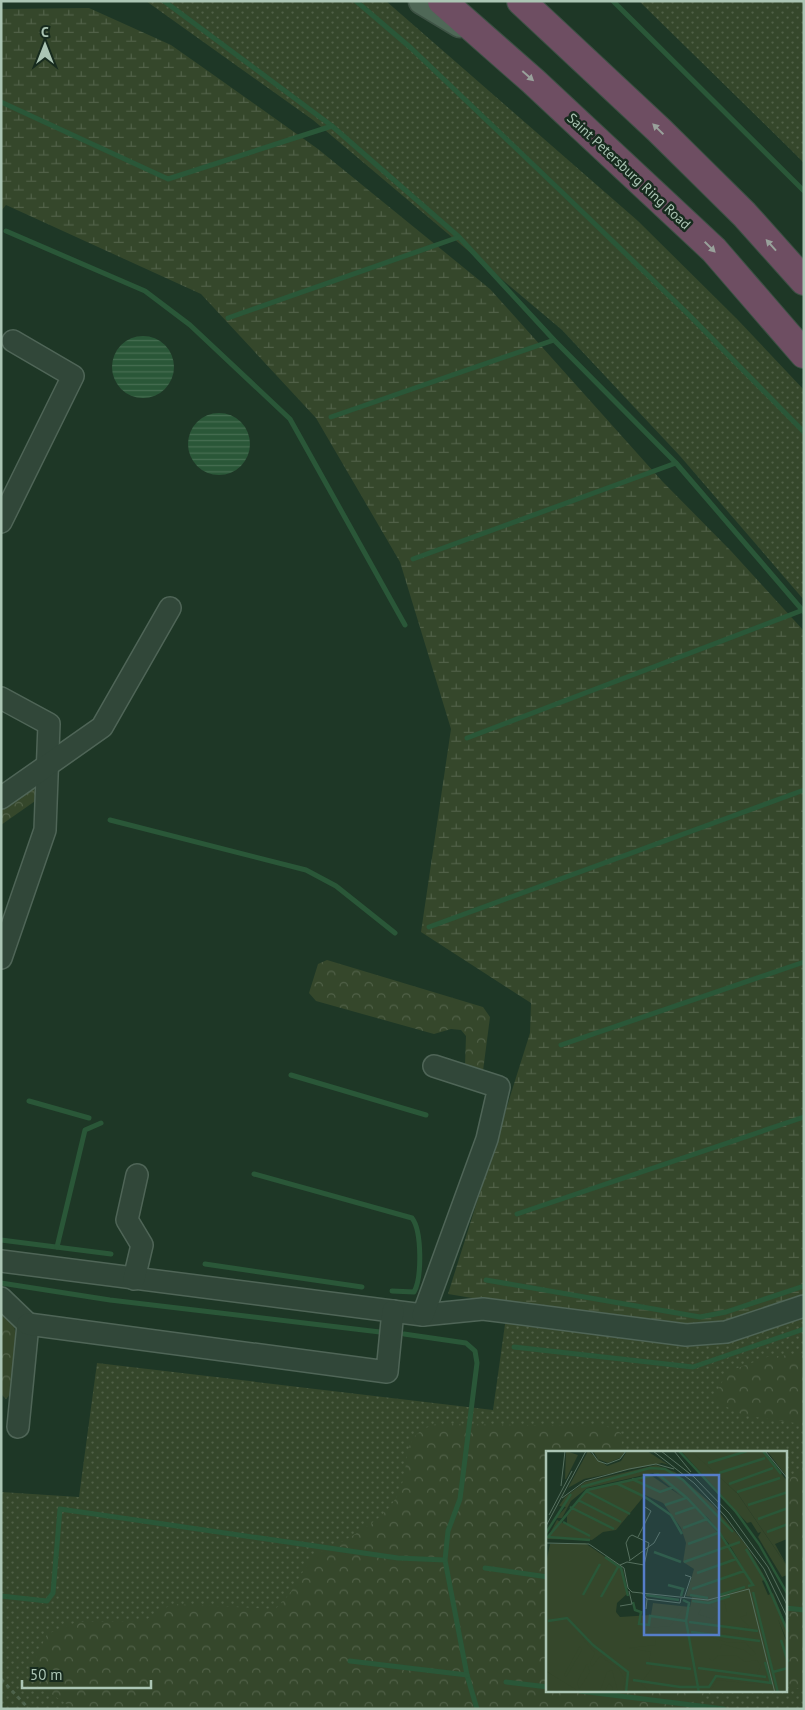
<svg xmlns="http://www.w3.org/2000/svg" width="805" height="1710" font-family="'PT Sans',sans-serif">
	<defs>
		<pattern id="grass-dots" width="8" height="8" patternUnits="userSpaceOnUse" patternTransform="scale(1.25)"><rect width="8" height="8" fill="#35472b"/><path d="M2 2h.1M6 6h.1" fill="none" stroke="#506047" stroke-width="1.8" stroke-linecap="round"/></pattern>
		<pattern id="forest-crowns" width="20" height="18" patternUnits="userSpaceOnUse" patternTransform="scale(1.25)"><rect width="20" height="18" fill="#35472b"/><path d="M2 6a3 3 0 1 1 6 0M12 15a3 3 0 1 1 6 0" fill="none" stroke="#506047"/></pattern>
		<pattern id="wetland-marsh" width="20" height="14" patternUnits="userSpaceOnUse" patternTransform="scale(1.25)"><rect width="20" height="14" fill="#35472b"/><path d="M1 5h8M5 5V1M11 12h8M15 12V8" fill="none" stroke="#506047"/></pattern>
		<pattern id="water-rules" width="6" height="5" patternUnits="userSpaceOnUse" patternTransform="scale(1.25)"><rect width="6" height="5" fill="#2a5738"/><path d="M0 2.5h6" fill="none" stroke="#466e52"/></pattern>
	</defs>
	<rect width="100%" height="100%" fill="#1e3726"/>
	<g fill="url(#grass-dots)" fill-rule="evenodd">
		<path d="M146,1H386L638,221L737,319L804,390V600L680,456L562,330L313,120Z"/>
		<path d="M639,1H804V163L791,150Z"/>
		<path d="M804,1299V1709H1V1492L79,1497L97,1363L493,1410L508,1303ZM548,1452H786V1691H548Z"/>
	</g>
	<g fill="url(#forest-crowns)">
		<path d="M25,786L34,789L38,799L1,825V803Z"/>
		<path d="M327,960L483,1007L490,1017L483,1071H474L465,1065L466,1036L461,1030L451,1029L434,1034L316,1001L309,993L318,964Z"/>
		<path d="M1,1311L13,1319C17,1344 26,1381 6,1399L1,1394Z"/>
		<path d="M804,1354V1430L795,1423L743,1415L713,1400L727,1372L767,1357Z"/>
		<path d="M436,1424L606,1426L621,1433L622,1449L618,1452H548V1691H724L707,1695L678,1709H74L35,1683L32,1666L47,1634L77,1622L144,1621L172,1604L275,1609C294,1594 298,1575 313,1558C318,1552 329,1548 336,1545C359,1532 388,1517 399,1492C413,1462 397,1436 436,1424Z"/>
		<path d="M804,1464V1689L786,1687V1491L791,1477Z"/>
	</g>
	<path fill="url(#wetland-marsh)" d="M89,8L171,45L208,71L318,149L490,289L662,481L731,551L804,631V1299L748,1319L704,1326L564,1313L448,1294L530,1033L531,1003L421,932L451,729L400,562L316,418L201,294L6,205L1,211V9Z"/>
	<g fill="url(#water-rules)">
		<circle cx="143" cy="367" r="31"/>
		<circle cx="219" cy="444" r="31"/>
	</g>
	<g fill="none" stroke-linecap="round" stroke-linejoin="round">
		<g stroke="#2a5738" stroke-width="5">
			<path d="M164,1L332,126L459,237L554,340L676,463L804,612"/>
			<path d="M356,1L411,48L567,197L688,314L804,432"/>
			<path d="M613,1L804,191"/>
			<path d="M1,102L168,179L332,126"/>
			<path d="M6,231L145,291L190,325L290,419L405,625"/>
			<path d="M228,318L459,237"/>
			<path d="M331,417L554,340"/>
			<path d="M413,559L676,463"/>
			<path d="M467,738L803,610"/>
			<path d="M110,820L306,870L336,886L395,933"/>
			<path d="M429,927L804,790"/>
			<path d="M561,1045L804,962"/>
			<path d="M291,1075L426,1115"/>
			<path d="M29,1101L89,1118"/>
			<path d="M254,1174L412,1218C422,1231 422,1278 414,1292L392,1291"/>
			<path d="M517,1214L804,1117"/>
			<path d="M1,1240L111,1254"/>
			<path d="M57,1247L85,1130L101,1123"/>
			<path d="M205,1264L362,1287"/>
			<path d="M486,1280L700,1317L726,1312L804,1286"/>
			<path d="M1,1283L110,1300L380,1332"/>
			<path d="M404,1334L466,1343L475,1351L477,1363L460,1499L448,1531L445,1560L467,1675L477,1709"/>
			<path d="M514,1347L693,1367L804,1329"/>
			<path d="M485,1568L548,1577"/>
			<path d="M1,1596L47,1601L53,1593L60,1509L398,1558L445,1560"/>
			<path d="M786,1608L804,1610"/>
			<path d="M350,1661L467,1675"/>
			<path d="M506,1682L548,1687"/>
			<path d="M580,1691L724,1709"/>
		</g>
		<defs>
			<g id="minor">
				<path d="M1,522L73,376L13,341"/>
				<path d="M1,698L49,724L45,830L1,958"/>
				<path d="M1,798L102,727L170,608"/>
				<path d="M1,1261L423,1315L483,1309L686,1335L726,1332L804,1306"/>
				<path d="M134,1279L142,1245L127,1220L137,1175"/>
				<path d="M1,1298L28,1324L18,1427"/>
				<path d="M423,1315L487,1139L499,1087L434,1066"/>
				<path d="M28,1324L387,1372L393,1311"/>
			</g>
			<path id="major" d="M422,1L460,24"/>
			<g id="highway">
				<path d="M442,1L533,81L714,250L804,354"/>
				<path d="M521,1L659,130L744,214L804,281"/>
			</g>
		</defs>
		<use href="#minor" stroke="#4f6557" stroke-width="24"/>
		<use href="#major" stroke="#3e5345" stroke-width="29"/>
		<use href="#highway" stroke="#3c5144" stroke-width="30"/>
		<path stroke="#4e634c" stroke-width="3" stroke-dasharray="4 4" stroke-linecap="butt" d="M1,1679L29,1709"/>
		<use href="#minor" stroke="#314739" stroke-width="21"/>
		<use href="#major" stroke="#4f6857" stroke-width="26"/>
		<use href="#highway" stroke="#6e4e62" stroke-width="28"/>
	</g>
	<defs><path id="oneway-solid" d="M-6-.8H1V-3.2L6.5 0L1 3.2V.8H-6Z" transform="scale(1.25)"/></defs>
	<g fill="#99a19b">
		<use href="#oneway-solid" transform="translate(528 76) rotate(41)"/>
		<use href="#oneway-solid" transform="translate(658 129) rotate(-136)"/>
		<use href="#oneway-solid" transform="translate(771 245) rotate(-132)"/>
		<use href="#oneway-solid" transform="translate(710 247) rotate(45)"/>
	</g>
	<g text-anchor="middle" stroke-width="5" stroke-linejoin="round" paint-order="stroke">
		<g font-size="14" fill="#abc5b4" stroke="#172b1e">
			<text transform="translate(629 171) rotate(43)" y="5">Saint Petersburg Ring Road</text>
		</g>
	</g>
	<g transform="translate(546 1451)">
		<rect width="241" height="241" fill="#1e3726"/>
		<path d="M20,0L32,4L20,28H19ZM42,0L61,15L75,10L81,0H101L123,14L116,12L38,28L22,37ZM47,0H79L76,6L62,12L52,8ZM135,0H146L192,43L241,115V124L236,126L212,86L215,81L212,82L205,71L201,72ZM221,0H241V26ZM110,14L129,21L167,54L200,94L220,128L216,130L222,144L227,142L241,177V190L232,168L241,192V241H30L0,220V112L4,93L39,92L77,118L82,142L71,152L70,161L74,166L105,164L107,152L144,156L146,146L207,134L183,93L162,67L107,22L41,37L25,50L16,67H10L20,56L13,55L19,46L39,31Z" fill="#35472b"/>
		<path d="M178,150L181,161H200L201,164L194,166L204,177L194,176L192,184L169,182L161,185L183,192L199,191L210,203L206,205L198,199L176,193L174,198H163V207L166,210L173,204L191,205L199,211L211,209L215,215L211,223L222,231L208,233L171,229L166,237L157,241H103L95,232L106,217L103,210L105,201L83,197L110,194L109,187L101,181L103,177L124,175L137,158H155L152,163L166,168L174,160L165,155L166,152ZM34,178L47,194L79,219L81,230L77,239L79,229L73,218L54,205L46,216L44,212L49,202L38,189ZM34,195L36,199L20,226L18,224ZM41,213L44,221L33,238L31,231ZM66,219L72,241H65L67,237L63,232L59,240H54L61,221ZM0,220L29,238L30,241H0Z" fill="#35472b"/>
		<path d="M145,0H218L241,30V88L229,93L241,115L192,43ZM106,25L144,51L173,83L207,134L168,148L140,145L148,118L137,111L140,92L135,77L117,52L99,44L70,79L57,81L46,89L1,88L11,69L21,74V65L42,39Z" fill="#35472b"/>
		<path fill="none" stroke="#2a5738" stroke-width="2.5" d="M133,0L190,61L213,93L242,144M217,0L235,23M162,12L201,0M173,22L219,7M86,28L114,41L128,36M70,32L97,45M183,33L227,17M35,36L104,17L119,18L137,29L187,81M40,40L84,63M191,41L234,27M99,46L125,64L136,83M32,49L75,71M119,54L140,47M202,54L242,41M24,56L68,78M129,63L149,56M212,68L242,57M17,71L44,85M137,77L161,68M221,81L242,73M0,82L25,43M44,89L2,86L41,39L112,23L141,47L173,81L207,134L202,135M142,93L172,82M200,98L220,131L242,181M108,101L135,111M59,106L75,117L82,145M138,111L194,91M151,122L190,108M122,134L137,138L135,145M146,138L198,120M207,141L232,242M37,144L54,113M100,144L133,149M144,144L162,147M174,144L199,136M55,146L72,116M137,149L143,152L140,170L153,242M146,150L163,152L184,145M87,151L89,159L95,161L93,173L103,174L104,165L140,170M2,170L21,167L47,194L82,221L80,242M143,171L212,180M145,181L214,190M235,189L242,211M100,212L145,218M152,217L220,226M227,221L242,217M87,229L134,236H163L170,225L225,232L219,211"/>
		<path fill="none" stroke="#56705f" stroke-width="1" d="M45,0L52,10L61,13L74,8L80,0M107,0L148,32L179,65L218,118L242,168M115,0L148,26L183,62L222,116L242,156M128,0L145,21M219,0L242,28M15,35L19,0M16,47L39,30L83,18L110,13L128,18M3,64L26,20M0,75L40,0M92,86L105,60L99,56M0,92L43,93L78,117L82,137L86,141L162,149L203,138L229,242M83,110L108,92L114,81M74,114L81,111L98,114L103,92L86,84L83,86L80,92L84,109M96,142L101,148L100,158M138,147L145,126L139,124M101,148L134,152L135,147M74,155L86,153L83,140"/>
		<path fill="#567eca" fill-opacity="0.15" stroke="#567eca" stroke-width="2.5" d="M98,24H173V184H98Z"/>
		<rect width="241" height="241" fill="none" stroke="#abc5b4" stroke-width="2.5"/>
	</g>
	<rect width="805" height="1710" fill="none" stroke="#abc5b4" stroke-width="5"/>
	<g transform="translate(45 45)" stroke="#172b1e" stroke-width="4" paint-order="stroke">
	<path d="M0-4L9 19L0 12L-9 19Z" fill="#abc5b4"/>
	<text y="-8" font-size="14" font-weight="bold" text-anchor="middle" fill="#abc5b4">С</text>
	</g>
	<path d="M22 1680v8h129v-8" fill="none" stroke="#abc5b4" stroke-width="2.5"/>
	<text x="30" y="1680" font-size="15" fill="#abc5b4" stroke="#172b1e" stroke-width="4" paint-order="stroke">50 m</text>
</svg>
